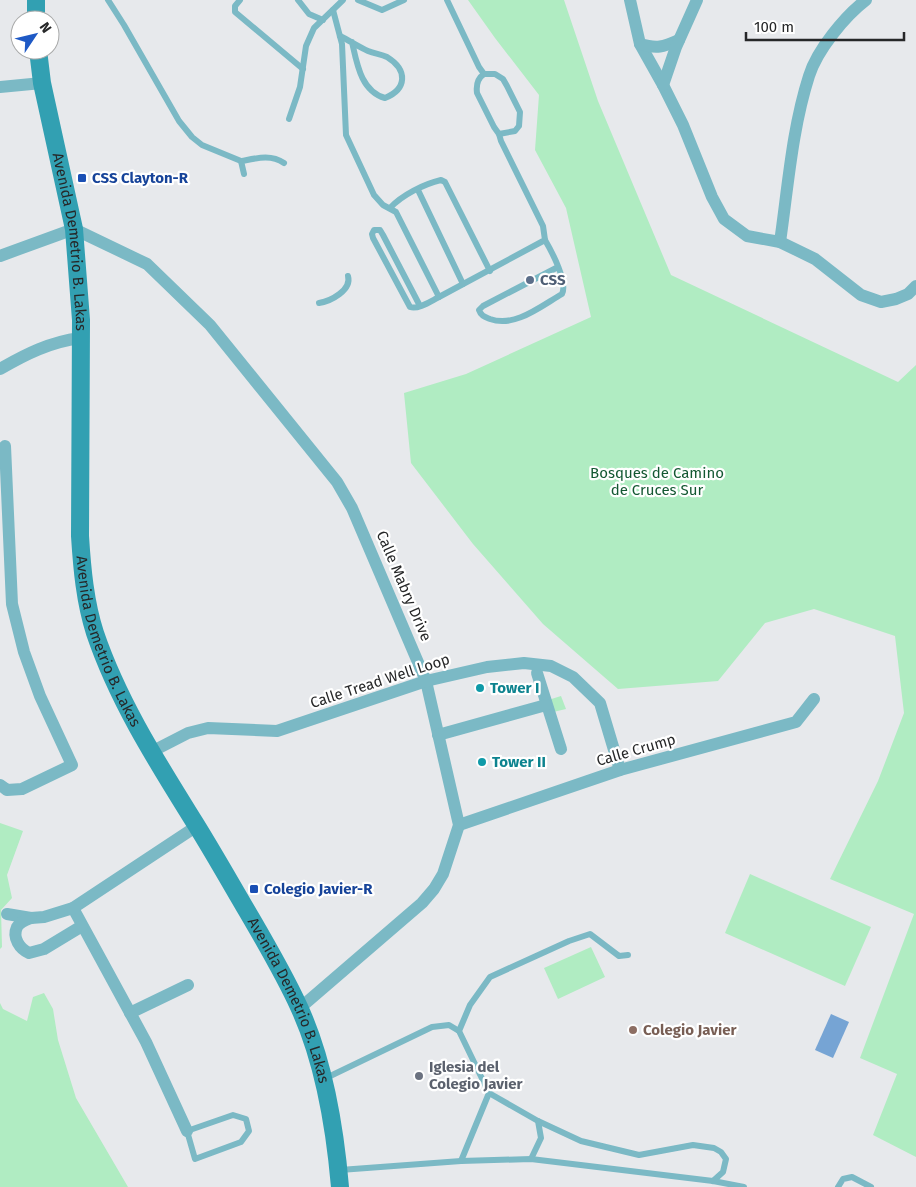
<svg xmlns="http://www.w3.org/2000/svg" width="916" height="1187" font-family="'Fira Sans',sans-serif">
	<rect width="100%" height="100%" fill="#e7e9ec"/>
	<g fill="#b0ecc2">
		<path d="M468,0H564L598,101L671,275L898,382L916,365V1157L873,1135L897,1074L860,1058L914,914L830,879L878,781L904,713L895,636L814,609L765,623L718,681L618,689L543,624L473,544L411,463L404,393L466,374L591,317L566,208L535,150L539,95L495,38Z"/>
		<path d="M561,696L566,709L549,713L545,701Z"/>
		<path d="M0,823L23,831L7,875L12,898L1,910L2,947L0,949Z"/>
		<path d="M750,874L871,927L845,986L725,933Z"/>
		<path d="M591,947L605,977L558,999L544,968Z"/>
		<path d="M44,993L53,1009L58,1040L76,1098L128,1187H0V1003L3,1009L27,1021L33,997Z"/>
	</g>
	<path fill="#76a4d4" d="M831,1014L849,1022L833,1058L815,1050Z"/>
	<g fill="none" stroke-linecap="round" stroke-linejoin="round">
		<g stroke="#7bb9c5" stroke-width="6">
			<path d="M108,0L124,25L179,121L192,137L202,145L241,161"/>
			<path d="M240,0L235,6V12L303,69"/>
			<path d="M298,0L309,14L323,20"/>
			<path d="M358,0L382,10L404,0"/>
			<path d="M333,10L342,44L346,135L374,195L383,205L396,212L439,297L545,240L543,226L501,141L499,134L494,127L477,93C476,85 478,78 484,74L479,67L447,0"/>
			<path d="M340,36C350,41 359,47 368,51C375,54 381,54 387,57C408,70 407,89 385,98C361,91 357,64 352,42"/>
			<path d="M484,74H495L503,79L507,86L520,112L519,126L515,131L499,134"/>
			<path d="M289,119L300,87L306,46L314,28L343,0"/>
			<path d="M244,174L241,161H242C257,158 271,154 284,163"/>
			<path d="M418,190L463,284"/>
			<path d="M390,208C402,195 424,184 441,180L445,182L490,271"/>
			<path d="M545,240C552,252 568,282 562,294C541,306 515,328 490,319C485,317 481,316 479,310L483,306L558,267"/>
			<path d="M319,303C331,301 352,290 348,276"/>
			<path d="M420,306L383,235L380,230H374L372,234L373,238L410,307C418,310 431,301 439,297"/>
			<path d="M459,1031L470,1005L490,977L569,941L590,934L619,956L628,955"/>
			<path d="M324,1079L432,1027L449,1025L459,1031L489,1093L538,1121L581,1141L639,1155L693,1145L714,1148L721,1152L726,1159L723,1172L713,1181"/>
			<path d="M233,1115L246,1119L249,1131L241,1142L195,1159L187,1131Z"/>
			<path d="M531,1159L541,1138L538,1121"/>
			<path d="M461,1161L489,1093"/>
			<path d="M340,1170L461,1161L531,1159L713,1181L744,1187"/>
			<path d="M838,1187L843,1179L852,1177L871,1187"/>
		</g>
		<g stroke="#7bb9c5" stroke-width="12">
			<path d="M630,0L640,44L663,85L683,125L712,197L724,219L747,236L780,242L815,259L861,295L881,302L896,299L908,294L916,286"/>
			<path d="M640,44C657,49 663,47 679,40"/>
			<path d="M663,85L676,47L697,0"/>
			<path d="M0,87L42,83"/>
			<path d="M780,242C788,187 792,129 809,76C817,50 845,16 866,0"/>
			<path d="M0,256L74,229L147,264L210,325L337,482L352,508L426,681L459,825L443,874L434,889L422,903L300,1008"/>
			<path d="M0,369C26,354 50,342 80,338"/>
			<path d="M537,673L561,749"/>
			<path d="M438,735L546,705"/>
			<path d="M151,752L188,733L208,728L277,731L426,681L487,667L524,663L551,666L573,677L600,703L620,770"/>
			<path d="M0,785L7,790L22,789L72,765L40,696L24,652L12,604L5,446"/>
			<path d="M459,825L620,770L796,722L814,699"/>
			<path d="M73,908L146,1042L187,1131"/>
			<path d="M7,914L31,918L44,917L73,908L197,826"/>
			<path d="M31,918C26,920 20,922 17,927C12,938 20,949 29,953L44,949L82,926"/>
			<path d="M130,1013L188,985"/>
		</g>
		<g stroke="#32a0b2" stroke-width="18">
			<path d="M36,20V0"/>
			<path id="s1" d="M38,50L42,83L74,229L81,320L80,536C82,568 85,602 95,633C118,701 157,762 195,823C213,852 230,882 247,911C265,942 284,974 299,1007C324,1061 335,1129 340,1187"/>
		</g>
	</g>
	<g fill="#1a4fb4" stroke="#fff" stroke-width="2">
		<rect x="77" y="173" width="10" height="10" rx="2.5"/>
		<rect x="249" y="884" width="10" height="10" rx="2.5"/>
	</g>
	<circle fill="#5c6f8a" stroke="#fff" stroke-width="2" cx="530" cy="280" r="5"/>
	<g fill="#0f9aa8" stroke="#fff" stroke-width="2">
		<circle cx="480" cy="688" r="5"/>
		<circle cx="482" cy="762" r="5"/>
	</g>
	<circle fill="#8d6e63" stroke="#fff" stroke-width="2" cx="633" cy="1030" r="5"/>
	<circle fill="#6b7280" stroke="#fff" stroke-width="2" cx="419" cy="1076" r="5"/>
	<g text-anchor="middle" stroke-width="4.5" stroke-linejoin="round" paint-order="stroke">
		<g font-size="15" font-weight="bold" fill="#164399" stroke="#fff" text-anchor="start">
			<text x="92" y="183">CSS Clayton-R</text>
			<text x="264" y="894">Colegio Javier-R</text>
		</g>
		<g font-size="15" fill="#262728" stroke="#fff">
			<text dy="5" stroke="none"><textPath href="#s1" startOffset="195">Avenida Demetrio B. Lakas</textPath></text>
			<text transform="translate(404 586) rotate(67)" y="5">Calle Mabry Drive</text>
			<text dy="5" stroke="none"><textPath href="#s1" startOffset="600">Avenida Demetrio B. Lakas</textPath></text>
			<text transform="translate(380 681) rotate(-18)" y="5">Calle Tread Well Loop</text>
			<text transform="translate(636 750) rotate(-16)" y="5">Calle Crump</text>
			<text dy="5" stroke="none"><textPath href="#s1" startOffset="1005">Avenida Demetrio B. Lakas</textPath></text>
		</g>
		<g font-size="15" font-weight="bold" fill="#4e5e75" stroke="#fff" text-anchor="start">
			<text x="540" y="285">CSS</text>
		</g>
		<g font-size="15" fill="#135832" stroke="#fff">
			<text x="657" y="478">Bosques de Camino<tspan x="657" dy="17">de Cruces Sur</tspan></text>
		</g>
		<g font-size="15" font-weight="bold" fill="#0d838f" stroke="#fff" text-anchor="start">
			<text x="490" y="693">Tower I</text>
			<text x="492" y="767">Tower II</text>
		</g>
		<g font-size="15" font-weight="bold" fill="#785e54" stroke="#fff" text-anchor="start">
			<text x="643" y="1035">Colegio Javier</text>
		</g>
		<g font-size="15" font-weight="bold" fill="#5b616d" stroke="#fff" text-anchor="start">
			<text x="429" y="1072">Iglesia del<tspan x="429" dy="17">Colegio Javier</tspan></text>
		</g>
	</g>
	<g transform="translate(35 35) rotate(55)"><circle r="24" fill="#ffffff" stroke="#a8a9a9"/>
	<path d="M0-4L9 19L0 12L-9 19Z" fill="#1e59c5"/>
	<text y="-8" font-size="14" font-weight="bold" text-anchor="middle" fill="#262728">N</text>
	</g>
	<path d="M746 32v8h158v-8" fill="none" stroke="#262728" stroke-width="2.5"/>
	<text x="754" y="32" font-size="15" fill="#262728" stroke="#ffffff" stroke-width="4" paint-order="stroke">100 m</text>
</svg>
